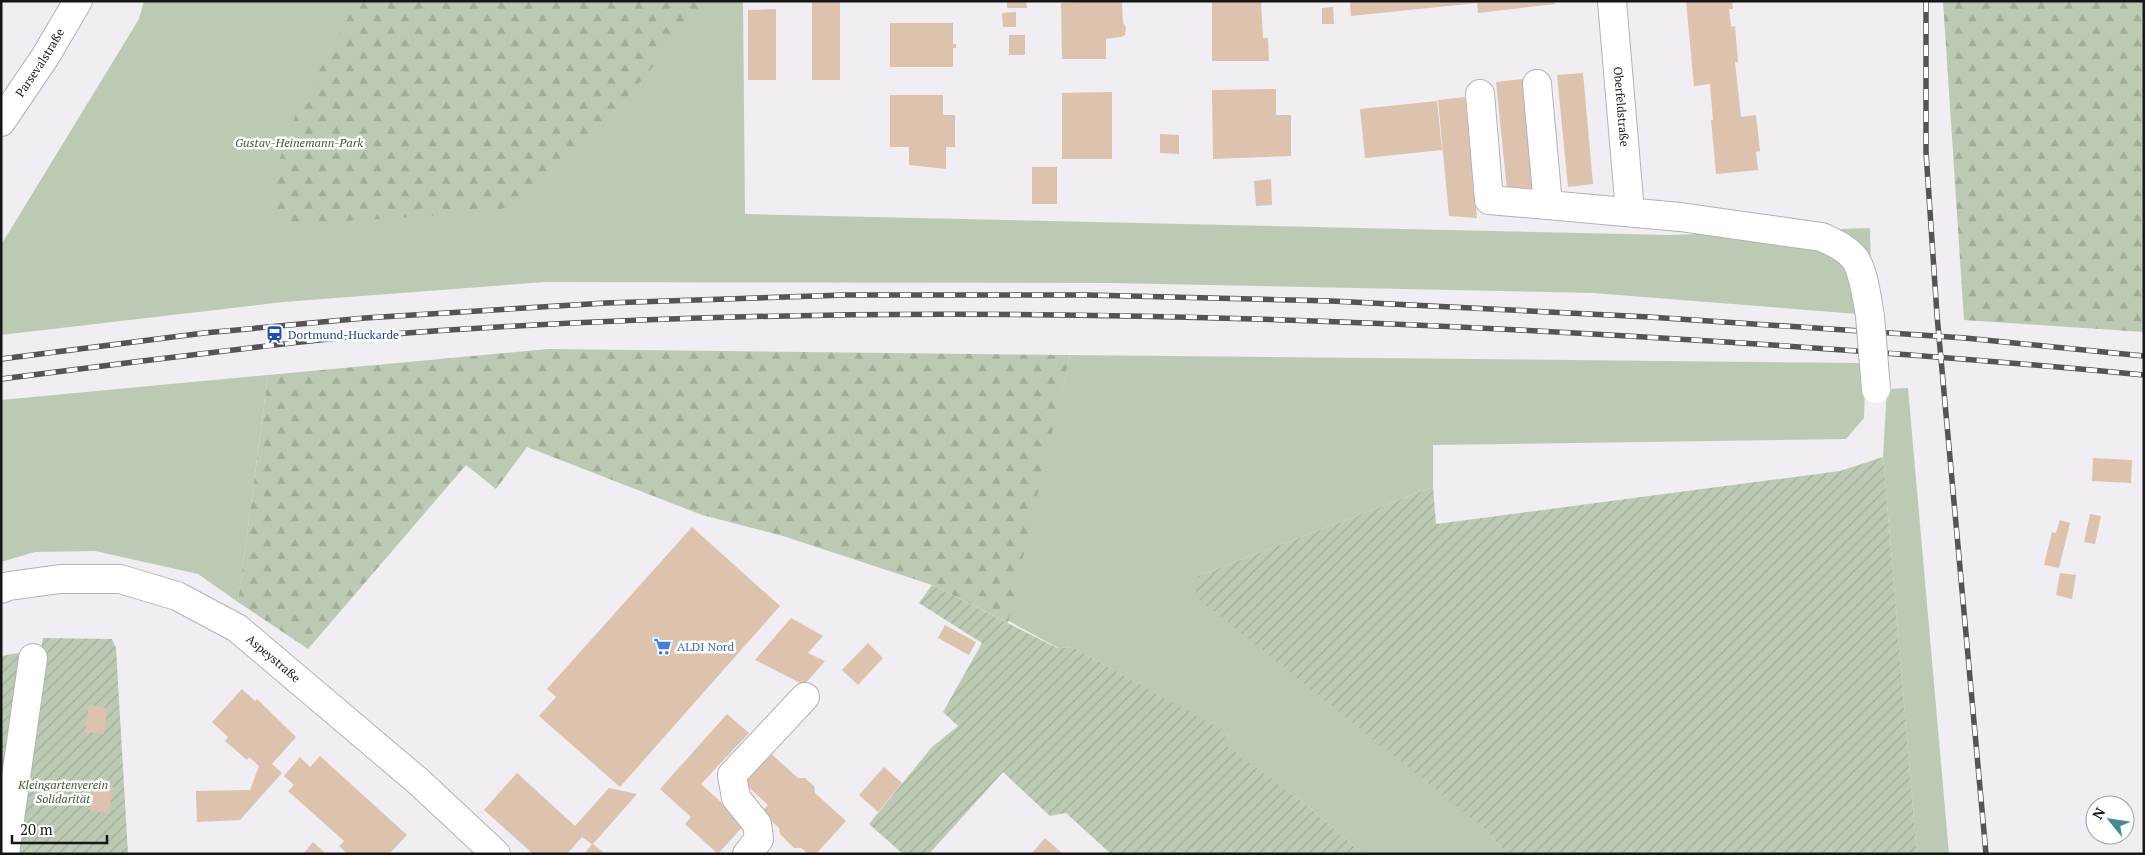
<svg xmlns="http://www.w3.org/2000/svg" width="2145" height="855" font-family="'PT Serif',serif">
	<defs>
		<pattern id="forest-firs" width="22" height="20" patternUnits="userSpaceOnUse" patternTransform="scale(1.25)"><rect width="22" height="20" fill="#bdcab3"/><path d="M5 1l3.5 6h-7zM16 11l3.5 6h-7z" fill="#a2ad99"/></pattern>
		<pattern id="garden-furrows" width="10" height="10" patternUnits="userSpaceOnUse" patternTransform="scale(1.25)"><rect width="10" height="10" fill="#bdcab3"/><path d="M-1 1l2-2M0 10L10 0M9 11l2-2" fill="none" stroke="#a2ad99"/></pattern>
	</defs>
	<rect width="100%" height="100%" fill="#f0edf3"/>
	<g fill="#bdcab3">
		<path d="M144,1H743L745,214L1669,235L1870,228L1871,273L1858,314L1593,293L1111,283L545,282L283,302L1,335V245L139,19Z"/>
		<path d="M1070,355L1862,363L1865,390L1864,418L1846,439L1433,445V487L1198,576L1485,829L1507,854H1363L1304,803L1221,742L1228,734L1072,647L1058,648L1007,620Z"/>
		<path d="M268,375L238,602L198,574L95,551L35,552L1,562V400Z"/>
		<path d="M1908,388L1949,854H1917L1883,457L1887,389Z"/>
	</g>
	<g fill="url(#forest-firs)">
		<path d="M357,1H704V5L605,124L530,195L496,212L278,225L277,166L296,114Z"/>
		<path d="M1943,1H2144V332L1964,320Z"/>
		<path d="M548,349L1070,355L1008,623L932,585L783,536L702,515L527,447L496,489L466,465L308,649L238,602L268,375Z"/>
	</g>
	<g fill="url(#garden-furrows)">
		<path d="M1883,457L1917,854H1507L1485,829L1195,596L1198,576L1433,487L1436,524L1840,471Z"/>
		<path d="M932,585L1057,648L1072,647L1228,733L1222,742L1304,803L1363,854H1111L1066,813L1050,816L1003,772L929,854H903L869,824L932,747L958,726L943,712L982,643L919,603Z"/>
		<path d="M43,638L112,639L116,648L128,854H1V656L41,649Z"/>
	</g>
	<g fill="#ddc2ae">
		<rect x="812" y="1" width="28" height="79"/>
		<path d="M1007,1H1026L1027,8H1007Z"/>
		<path d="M1095,1H1122L1123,23L1126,27L1125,35L1121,37L1106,39V59H1062L1061,3Z"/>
		<path d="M1212,1H1261L1263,38H1268L1269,61H1212Z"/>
		<path d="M1350,1H1555V4L1478,13L1477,3L1351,16Z"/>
		<path d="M1686,1H1732L1733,9H1729L1731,27L1735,26L1738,62H1735L1741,117L1756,115L1760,151L1756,152L1758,170L1716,174L1711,120H1713L1710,84L1694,86Z"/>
		<path d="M1333,7L1334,24H1322V8Z"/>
		<path d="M776,9V80H748V10Z"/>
		<path d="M1016,12V27H1003L1002,13Z"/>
		<path d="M890,23H953V44H956V48H953V67H890Z"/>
		<rect x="1009" y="35" width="16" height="20"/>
		<path d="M1583,73L1593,184L1568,187L1557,75Z"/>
		<path d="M1523,79L1533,188L1507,190L1496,82Z"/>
		<path d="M1276,89V115H1291V156L1213,159L1212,90Z"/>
		<path d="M1112,92V159H1062V93Z"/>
		<path d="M890,95H943V115H955V147H946V169L909,165V147H890Z"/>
		<path d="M1465,97L1477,218L1449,216L1438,100Z"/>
		<path d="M1437,101L1442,150L1365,158L1360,109Z"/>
		<path d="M1160,134L1179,135V154L1160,153Z"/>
		<rect x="1032" y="167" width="25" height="37"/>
		<path d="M1271,179L1272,205L1256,206L1254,181Z"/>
		<path d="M2093,458L2132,460L2131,483L2092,481Z"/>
		<path d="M2090,514L2101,516L2095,544L2084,542Z"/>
		<path d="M2060,520L2070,523L2059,568L2044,565L2052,532L2056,533Z"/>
		<path d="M692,527L780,606L620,787L539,716L556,697L547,689Z"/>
		<path d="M2060,573L2076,575L2072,599L2056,595Z"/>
		<path d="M791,618L823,636L808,653L825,661L804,685L755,660Z"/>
		<path d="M945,625L976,642L969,655L938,638Z"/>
		<path d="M868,643L883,658L858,685L842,670Z"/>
		<path d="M242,689L255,701L257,699L296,737L272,764L282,773L240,820L197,822L196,791L250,790L259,766L249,757L247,760L225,741L228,737L212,722Z"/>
		<path d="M89,705L107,708L104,734L85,732Z"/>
		<path d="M727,714L749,733L701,784L745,824L718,854L685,824L691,817L660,789Z"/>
		<path d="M769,752L798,778H805L814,786L815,793L846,821L816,854H808L801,848H794L780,834L779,828L762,812L768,805L742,781Z"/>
		<path d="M320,756L407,835L389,854H348L339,846L344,841L288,791L294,785L284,776L300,757L310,767Z"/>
		<path d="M884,767L902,783L878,812L859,795Z"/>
		<path d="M517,773L575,826L609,788L637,794L593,844L605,854H584L592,844L582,837L567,854H533L484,810Z"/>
		<path d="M94,784L113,787L109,813L90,811Z"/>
		<path d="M1045,838L1063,854H1031Z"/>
		<path d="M313,842L326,854H303Z"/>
	</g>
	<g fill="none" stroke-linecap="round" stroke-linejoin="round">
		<defs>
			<g id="minor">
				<path id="s1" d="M1612,1L1630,212"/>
				<path d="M1537,84L1548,205L1680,217L1822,237C1834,243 1847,248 1855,259C1864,272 1867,300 1870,316"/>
				<path d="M1480,94L1489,200L1548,205"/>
				<path id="s2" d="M1,122L45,57L78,1"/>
				<path id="s3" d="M1,589L9,586L60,579H120L177,596L237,628L419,782L496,854"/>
				<path d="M5,854L33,658"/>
				<path d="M747,854L759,839L757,824L736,798L732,775L805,697"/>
			</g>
		</defs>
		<use href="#minor" stroke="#b3b1b6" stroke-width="30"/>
		<use href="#minor" stroke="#fff" stroke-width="28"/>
		<defs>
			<g id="rail">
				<path d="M1926,1V152L1937,315L1986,854"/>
				<path d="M1,359L204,333L365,318L606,303L845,295H1088L1331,301L1649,317L1965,338L2144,356"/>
				<path d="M1,379C87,368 172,357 258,347C294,343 330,338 366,336C750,306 1135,310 1519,330C1728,341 1936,355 2144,375"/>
			</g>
		</defs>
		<use href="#rail" stroke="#555356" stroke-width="5.5"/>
		<use href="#rail" stroke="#fff" stroke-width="4" stroke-dasharray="11" stroke-linecap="butt"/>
		<defs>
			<path id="minor-bridge" d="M1870,316L1876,389"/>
		</defs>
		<use href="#minor-bridge" stroke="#b3b1b6" stroke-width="30" stroke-linecap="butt"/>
		<use href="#minor-bridge" stroke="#fff" stroke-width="28"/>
	</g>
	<defs>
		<symbol id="station-bare" viewBox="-9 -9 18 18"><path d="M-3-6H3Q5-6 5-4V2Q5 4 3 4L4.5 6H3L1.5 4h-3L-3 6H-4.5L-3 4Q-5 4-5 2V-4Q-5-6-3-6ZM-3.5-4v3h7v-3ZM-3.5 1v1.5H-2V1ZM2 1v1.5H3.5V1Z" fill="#1a4fb4" stroke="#fff" stroke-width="2.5" paint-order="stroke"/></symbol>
		<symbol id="supermarket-bare" viewBox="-9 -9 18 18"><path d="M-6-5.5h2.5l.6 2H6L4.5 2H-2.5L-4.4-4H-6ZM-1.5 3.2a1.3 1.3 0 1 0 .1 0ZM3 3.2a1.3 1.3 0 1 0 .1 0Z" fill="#3f7fe0" stroke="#fff" stroke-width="2.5" paint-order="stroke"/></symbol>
	</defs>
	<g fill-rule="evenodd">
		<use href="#station-bare" x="262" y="322" width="25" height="25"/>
		<use href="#supermarket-bare" x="650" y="634" width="25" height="25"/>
	</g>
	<g text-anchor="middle" stroke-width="5" stroke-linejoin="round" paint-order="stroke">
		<g font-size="12" fill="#161517" stroke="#fff">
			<text dy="4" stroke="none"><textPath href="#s2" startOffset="71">Parsevalstraße</textPath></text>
			<text dy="4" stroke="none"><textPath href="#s1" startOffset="106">Oberfeldstraße</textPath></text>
			<text dy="4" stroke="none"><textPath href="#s3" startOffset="295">Aspeystraße</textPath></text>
		</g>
		<g font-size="12" font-style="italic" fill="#41582e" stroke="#fff">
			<text x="299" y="147">Gustav-Heinemann-Park</text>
			<text x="63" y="789">Kleingartenverein<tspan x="63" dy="14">Solidarität</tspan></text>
		</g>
		<g font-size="12" fill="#164399" stroke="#fff" text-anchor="start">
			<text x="288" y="339">Dortmund-Huckarde</text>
		</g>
		<g font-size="12" fill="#366cbe" stroke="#fff" text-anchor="start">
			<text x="677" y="651">ALDI Nord</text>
		</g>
	</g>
	<rect width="2145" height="855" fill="none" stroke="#161517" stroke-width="5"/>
	<g transform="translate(2110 820) rotate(300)"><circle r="24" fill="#ffffff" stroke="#a2a1a2"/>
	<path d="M0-4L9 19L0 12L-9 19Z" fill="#448b93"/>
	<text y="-8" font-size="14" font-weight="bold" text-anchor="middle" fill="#161517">N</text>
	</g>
	<path d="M12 835v8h95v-8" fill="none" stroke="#161517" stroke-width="2.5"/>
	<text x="20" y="835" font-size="15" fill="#161517" stroke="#ffffff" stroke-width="4" paint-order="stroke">20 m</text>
</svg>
